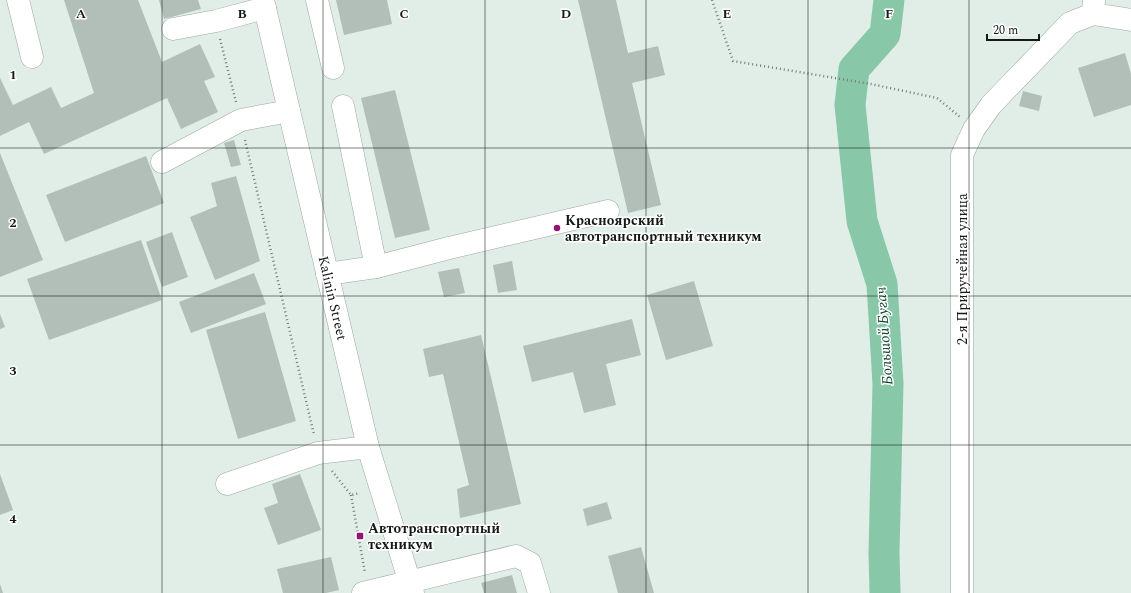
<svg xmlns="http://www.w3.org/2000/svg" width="1131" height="593" font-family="Spectral,serif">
	<rect width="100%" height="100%" fill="#e1eee7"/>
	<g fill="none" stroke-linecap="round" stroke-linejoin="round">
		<path stroke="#88c8a9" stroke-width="31" d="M885,593L884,553L888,384L882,284L862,221L850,105L854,69L885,34L889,0"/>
	</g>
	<g fill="#b2beb8">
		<path d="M64,0H138L162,62L200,44L215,77L204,81L218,112L181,129L167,98L44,154L29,122L0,136V78L13,105L51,87L61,108L94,93Z"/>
		<path d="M159,0H198L201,9L164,19Z"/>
		<path d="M336,0H387L392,24L344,35Z"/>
		<path d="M578,0H616L628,53L658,46L665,75L632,83L661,205L628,213Z"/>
		<path d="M1125,53L1131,74V105L1094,117L1078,68Z"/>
		<path d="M395,90L430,230L395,238L361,98Z"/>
		<path d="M1023,91L1042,96L1039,111L1019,106Z"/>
		<path d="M234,140L241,165L231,167L224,143Z"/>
		<path d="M0,153L43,260L0,277Z"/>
		<path d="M146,156L164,203L65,242L46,195Z"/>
		<path d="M236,176L260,261L215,280L190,217L217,206L211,183Z"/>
		<path d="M172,232L188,277L162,287L146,242Z"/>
		<path d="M141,240L162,300L49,340L27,279Z"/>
		<path d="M512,261L517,290L498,293L493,265Z"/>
		<path d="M459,268L465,293L444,297L438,272Z"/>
		<path d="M254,273L266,304L191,333L179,302Z"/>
		<path d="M694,281L713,346L666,360L647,295Z"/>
		<path d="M265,312L296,421L238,439L206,330Z"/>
		<path d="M0,314L5,327L0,329Z"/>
		<path d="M632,319L641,355L606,364L616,405L584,413L573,372L532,382L523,346Z"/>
		<path d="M481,335L521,504L460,518L457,489L469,485L443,374L429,377L423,349Z"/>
		<path d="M0,474L13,510L0,515Z"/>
		<path d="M300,474L321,530L278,545L264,508L278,503L272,484Z"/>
		<path d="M607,502L612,519L587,526L583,509Z"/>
		<path d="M641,547L654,593H618L608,556Z"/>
		<path d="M331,557L339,590L326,593H283L277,569Z"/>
		<path d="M512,575L517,593H484L481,583Z"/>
		<path d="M0,584L3,593H0Z"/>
	</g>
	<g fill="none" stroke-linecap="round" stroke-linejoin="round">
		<defs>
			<g id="minor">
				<path d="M18,0L32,57"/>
				<path d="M317,0L333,68"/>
				<path d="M1093,14L1131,20"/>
				<path d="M173,29L216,21L265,8"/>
				<path d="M343,106L376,267"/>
				<path d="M162,162L241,120L289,111"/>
				<path d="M327,274L376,267L449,248L608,211"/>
				<path d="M227,484L318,453L368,447"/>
				<path d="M363,593L516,556L530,563L539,593"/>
				<path d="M962,593V155L974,129L991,105L1070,23L1093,14L1094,0"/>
			</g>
			<path id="major" d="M263,0L368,447L413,593"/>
		</defs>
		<use href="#minor" stroke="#9ca8a2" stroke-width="23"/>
		<use href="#major" stroke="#9ca8a2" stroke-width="23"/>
		<g stroke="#737b77" stroke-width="2.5" stroke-dasharray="1 3" stroke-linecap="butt">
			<path d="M712,0L733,61L871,84L937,98L960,117"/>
			<path d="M220,39L236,102"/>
			<path d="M245,140L314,435"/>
			<path d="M332,471L351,495L360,493"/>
			<path d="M351,495L365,573"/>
		</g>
		<use href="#minor" stroke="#fff" stroke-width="22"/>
		<use href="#major" stroke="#fff" stroke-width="22"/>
	</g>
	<path fill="none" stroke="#141816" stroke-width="1" stroke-opacity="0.55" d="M162,0V593M323,0V593M485,0V593M646,0V593M808,0V593M969,0V593M0,148H1131M0,296H1131M0,445H1131"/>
	<g fill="#931671" stroke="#fff" stroke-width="1.5">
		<circle cx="557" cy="228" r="4"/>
		<rect x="356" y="532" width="8" height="8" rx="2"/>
	</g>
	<g text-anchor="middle" stroke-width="3" stroke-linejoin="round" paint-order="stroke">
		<g font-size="14" font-weight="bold" fill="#141816" stroke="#fff" text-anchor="start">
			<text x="565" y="225">Красноярский<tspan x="565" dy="16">автотранспортный техникум</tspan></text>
			<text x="368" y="533">Автотранспортный<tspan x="368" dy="16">техникум</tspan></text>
		</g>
		<g font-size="14" fill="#141816" stroke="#fff">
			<text transform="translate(962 269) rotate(-90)" y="5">2-я Приручейная улица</text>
			<text transform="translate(333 298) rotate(77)" y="5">Kalinin Street</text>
		</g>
		<g font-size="15" font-style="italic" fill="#0c412c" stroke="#fff">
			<text transform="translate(884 336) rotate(-94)" y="5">Большой Бугач</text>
		</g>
	</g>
	<g font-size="13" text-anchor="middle" font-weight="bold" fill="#141816" stroke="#fff" stroke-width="3" stroke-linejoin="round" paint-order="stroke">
		<text x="81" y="18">A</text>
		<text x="242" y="18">B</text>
		<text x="404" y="18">C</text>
		<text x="566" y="18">D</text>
		<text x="727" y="18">E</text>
		<text x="889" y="18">F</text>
		<text x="13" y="79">1</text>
		<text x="13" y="227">2</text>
		<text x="13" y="375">3</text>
		<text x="13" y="523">4</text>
	</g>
	<path d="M987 34v6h52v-6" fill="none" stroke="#141816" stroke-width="2"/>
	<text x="993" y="34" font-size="12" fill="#141816" stroke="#ffffff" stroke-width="3" paint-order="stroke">20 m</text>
</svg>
